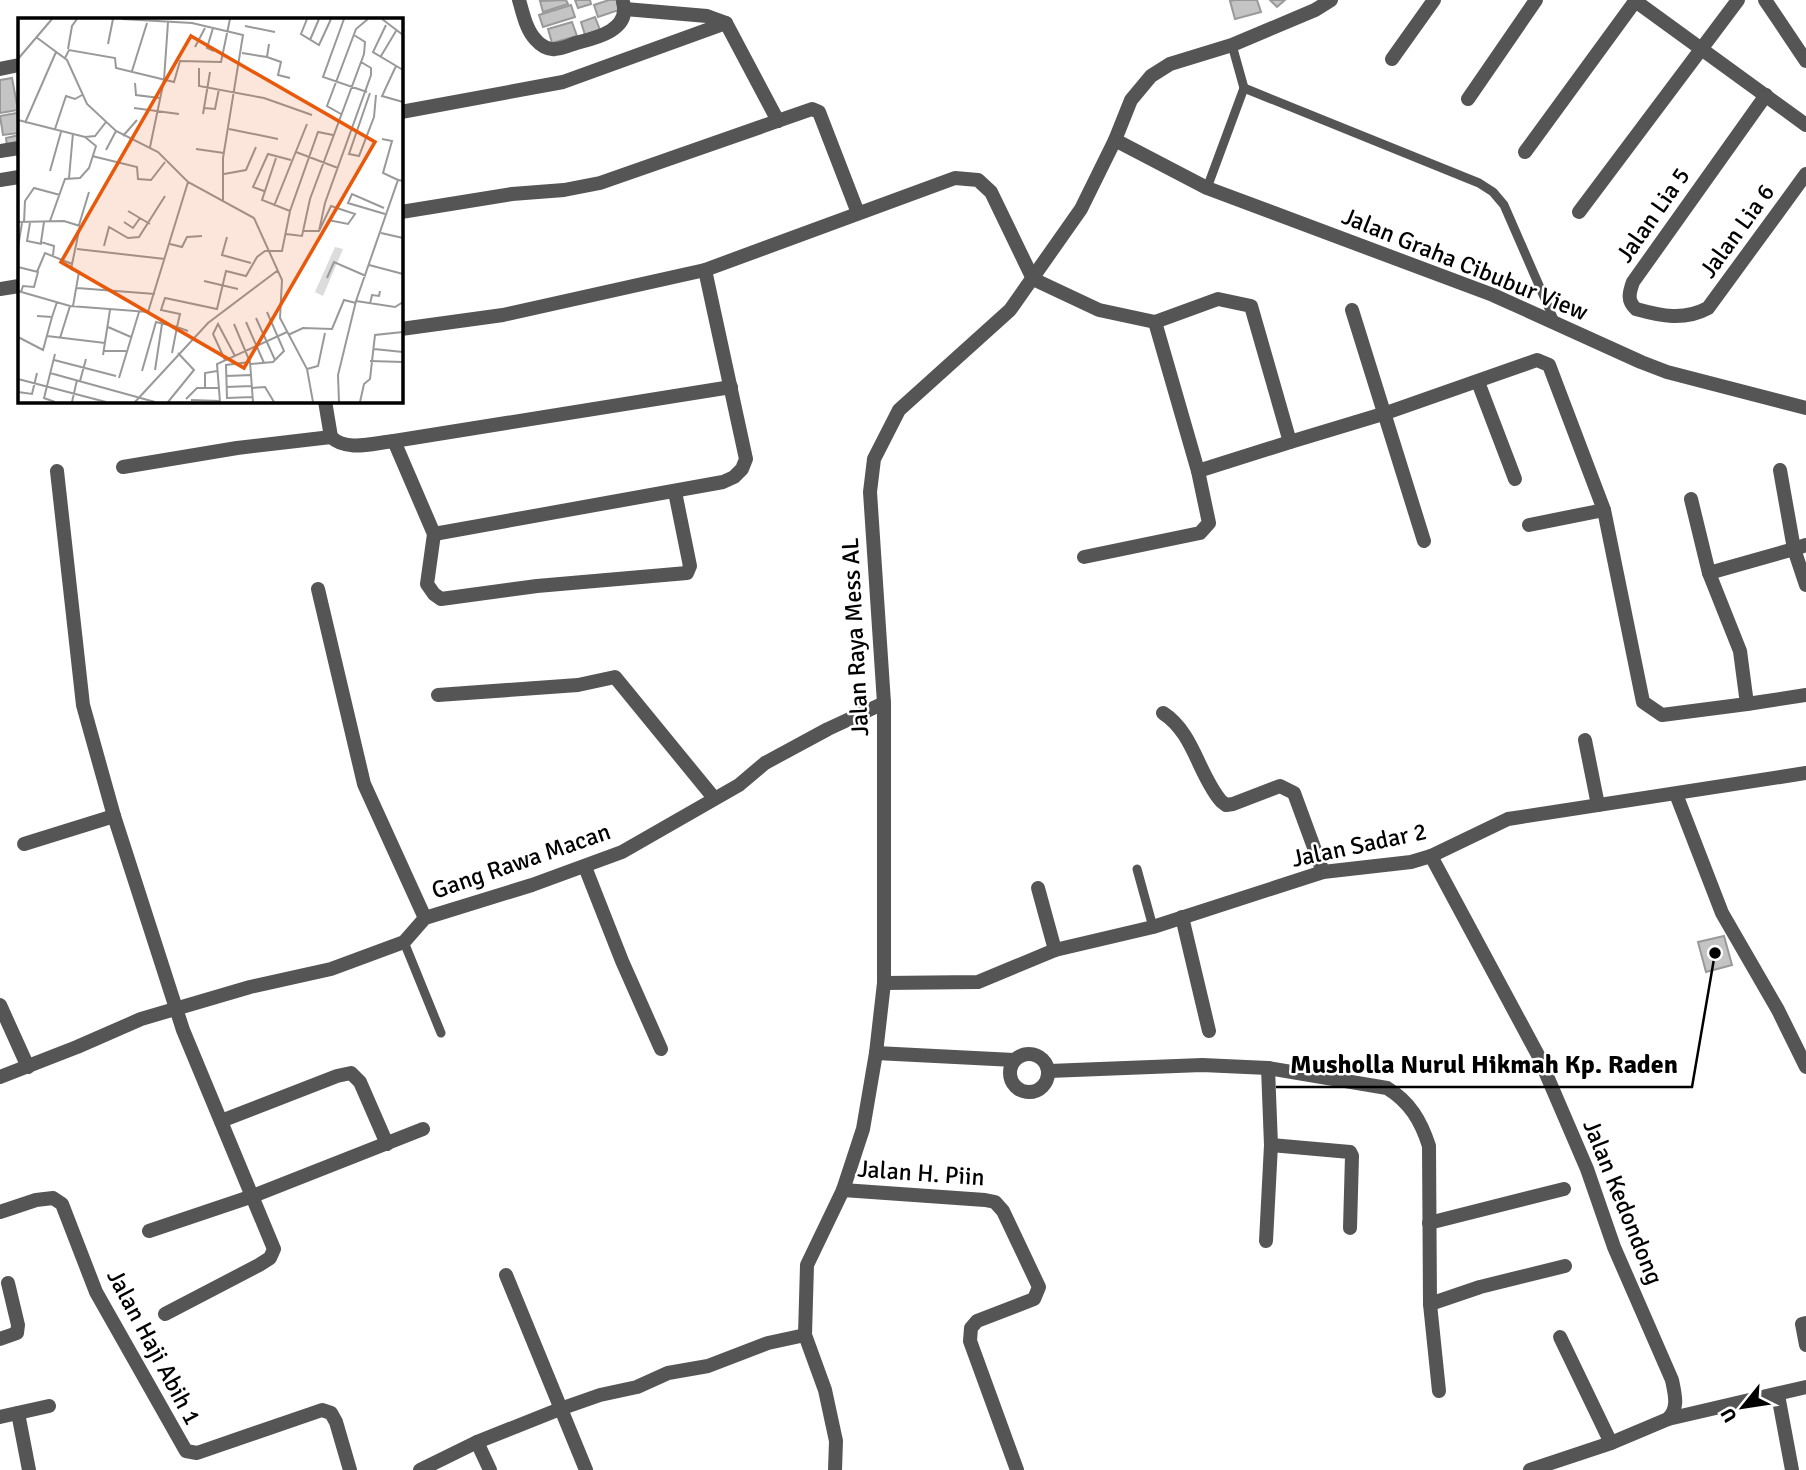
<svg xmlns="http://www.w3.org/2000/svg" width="1806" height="1470" font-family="Signika,sans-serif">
	<rect width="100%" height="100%" fill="#fff"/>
	<g fill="#c4c4c4" stroke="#999" stroke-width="2">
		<path d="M566,0L568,4L543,12L540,1Z"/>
		<path d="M575,0H590L591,4L578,8Z"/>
		<path d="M609,0H618L622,9L598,17L594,5Z"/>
		<path d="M1235,0H1257L1261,12L1235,19L1230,1Z"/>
		<path d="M1270,0H1285L1277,7Z"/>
		<path d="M571,5L575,17L543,27L539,15Z"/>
		<path d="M595,17L600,30L585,35L581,22Z"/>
		<path d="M572,22L577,36L552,43L548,29Z"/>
		<path d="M12,78L18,110L0,113V80Z"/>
		<path d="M17,113L19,133L3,135L0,116Z"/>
		<path d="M19,135V144L7,146L6,138Z"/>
		<path d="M1724,936L1732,965L1706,972L1698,942Z"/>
	</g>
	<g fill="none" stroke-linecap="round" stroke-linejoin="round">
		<g stroke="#555" stroke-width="9">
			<path d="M1244,88L1479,183L1493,192L1504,205L1555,322"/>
			<path d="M1207,188L1244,88L1232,45"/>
			<path d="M1137,869L1153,927"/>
			<path d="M404,942L441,1033"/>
		</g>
		<g stroke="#555" stroke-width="14">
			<path d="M519,0C523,13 526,30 536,40C540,45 548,50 555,49C562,49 570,45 576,43C596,38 631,30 623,2"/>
			<path d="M1634,0L1806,125"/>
			<path d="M1765,0L1806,61"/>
			<path d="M625,9L707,16L726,23L778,121"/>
			<path d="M1392,59L1434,0"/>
			<path d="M0,69L19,65"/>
			<path d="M1766,95L1633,282C1629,293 1627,301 1636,309C1661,316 1684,321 1708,308L1806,174"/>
			<path d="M1468,99L1536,0"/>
			<path d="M401,112L563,82L726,23"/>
			<path d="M1115,140L1207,188L1493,295L1641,362L1667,372L1806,408"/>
			<path d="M0,151L19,148"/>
			<path d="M1525,152L1636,0"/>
			<path d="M0,180L19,177"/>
			<path d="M401,212L512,194L564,190L600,183L812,109L819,112L858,213"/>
			<path d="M1579,212L1738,0"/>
			<path d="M0,289L19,286"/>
			<path d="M1352,310L1424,541"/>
			<path d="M401,329L503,315L705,270L955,178L978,180L991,192L1033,279L1099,310L1155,322L1218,299L1251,306L1290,442L1386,413L1537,360L1549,365L1604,510L1643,702L1662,715L1747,704L1740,651L1709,573L1794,549L1806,585"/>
			<path d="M1478,382L1515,479"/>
			<path d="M325,401L331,437"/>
			<path d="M394,441L434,534L427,584L434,594L441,599L537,586L687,573L690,566L675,492"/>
			<path d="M123,467L237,448L331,437C347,452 373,443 394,441L731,387"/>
			<path d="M1780,470L1794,549L1806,545"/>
			<path d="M57,471L83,705L114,816L183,1030L274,1249L270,1258L259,1265L165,1314"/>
			<path d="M1198,471L1290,442"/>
			<path d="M1691,499L1709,573"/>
			<path d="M1529,525L1604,510"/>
			<path d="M434,534L723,482L734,477L742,469L746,459L705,270"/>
			<path d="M1084,557L1200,533L1209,523L1198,471L1155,322"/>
			<path d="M318,589L364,784L425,918"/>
			<path d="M438,695L578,685L615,677L714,798"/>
			<path d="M1747,704L1806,695"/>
			<path d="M1163,713C1194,733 1198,774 1221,801L1226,805L1233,804L1280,786L1294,793L1323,872"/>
			<path d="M1585,740L1598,805"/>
			<path d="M1676,794L1722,913L1778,1010L1806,1067"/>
			<path d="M24,844L114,816"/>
			<path d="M1431,856L1538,1055L1587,1169L1614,1247L1672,1380C1675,1395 1679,1408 1668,1419"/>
			<path d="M585,867L622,961L661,1049"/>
			<path d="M1038,888L1055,950"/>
			<path d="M1182,917L1209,1031"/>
			<path d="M884,983L978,982L1055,950L1153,927L1323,872L1411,862L1431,856L1508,819L1806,773"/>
			<path d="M0,1005L28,1067"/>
			<path d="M876,1053L1014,1060"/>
			<circle cx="1029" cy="1073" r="19"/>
			<path d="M1049,1071L1202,1065L1268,1068L1387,1088C1410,1102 1421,1121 1429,1146L1430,1304L1480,1287L1565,1266"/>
			<path d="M0,1077L77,1047L141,1019L250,987L331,969L404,942L425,918L532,885L622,852L739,785L765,763L828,729L884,703"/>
			<path d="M221,1121L337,1076L351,1073L360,1082L387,1144"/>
			<path d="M1271,1145L1350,1152L1352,1156L1350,1228"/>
			<path d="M843,1190L985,1200L995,1202L1003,1211L1039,1287L1034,1299L977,1321L971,1328L970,1341L1017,1470"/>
			<path d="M0,1212L36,1200L53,1198L62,1204L96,1292L186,1451L197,1453L322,1410L331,1413L336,1422L350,1470"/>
			<path d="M1429,1223L1564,1189"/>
			<path d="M149,1231L253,1196L423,1129"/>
			<path d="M1266,1241L1271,1145L1268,1068"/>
			<path d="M506,1275L586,1470"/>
			<path d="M1430,1304L1439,1391"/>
			<path d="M1806,1323L1802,1324L1806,1345"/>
			<path d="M1560,1337L1611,1443"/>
			<path d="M0,1339L17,1333L18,1325L8,1283"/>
			<path d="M1778,1395L1792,1470"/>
			<path d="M18,1413L29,1470"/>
			<path d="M0,1417L49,1406"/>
			<path d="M477,1442L490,1470"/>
			<path d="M420,1470L477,1442L560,1409L600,1395L637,1387L668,1373L708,1366L768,1343L805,1335"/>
			<path d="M1530,1470L1611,1443L1668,1419L1806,1387"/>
		</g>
		<path stroke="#555" stroke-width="14" d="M835,1470L836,1441L825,1390L805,1335L807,1265L843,1190L863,1129L876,1053L884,983V703L870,492L874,459L899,410L1010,310L1081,209L1115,140L1131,100L1151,76L1170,64L1232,45L1315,10L1331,0"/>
	</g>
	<g text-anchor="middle" stroke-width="5" stroke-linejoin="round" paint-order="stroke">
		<g font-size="24" fill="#000" stroke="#fff">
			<text transform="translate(1653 215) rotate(-55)" y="8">Jalan Lia 5</text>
			<text transform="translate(1737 231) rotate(-54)" y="8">Jalan Lia 6</text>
			<text transform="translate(1465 264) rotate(22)" y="8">Jalan Graha Cibubur View</text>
			<text transform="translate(855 637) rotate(-93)" y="8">Jalan Raya Mess AL</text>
			<text transform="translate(1359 845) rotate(-12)" y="8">Jalan Sadar 2</text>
			<text transform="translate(521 861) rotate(-19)" y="8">Gang Rawa Macan</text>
			<text transform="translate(921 1173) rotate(4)" y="8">Jalan H. Piin</text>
			<text transform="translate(1623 1202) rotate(68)" y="8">Jalan Kedondong</text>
			<text transform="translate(154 1347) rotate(62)" y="8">Jalan Haji Abih 1</text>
		</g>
	</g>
	<g transform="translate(18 18)">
		<rect width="385" height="385" fill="#fff"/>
		<path d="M317,229L325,231L305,278L297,274Z" fill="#dcdcdc"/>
		<path fill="none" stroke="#999" stroke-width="2" d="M104,1L174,5L225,17L205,140V184M289,1L283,16L301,27L313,1M326,1L305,59L349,74M364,1L385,17M368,7L355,34L385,52M227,8L257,14M195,10L189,30L196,33M18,19L49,42L69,86L98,113L140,134L170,164L236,200L264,262L262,300L289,351L295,384M292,22L301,1M90,26L95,1M177,29L187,10M50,31L54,8L59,1M224,35L249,39L251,26M363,38L378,13M249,39L263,44L260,57L272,60M47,40L51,32L97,40L98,50L156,64L162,43L203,44L212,1M0,41L34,1M378,48L364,78L385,84M181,50V68L246,80L294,97M114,53L129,5M117,65L118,77L142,80M352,75L331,136L341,138L356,99L358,77M116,90L161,96M186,90L197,91L201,71M185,96L192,54M323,96L309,88L338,11L350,1M0,102L67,119L77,118L88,104M7,105L38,34M37,111L48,78L57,81L64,77M211,111L260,121M105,118L119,102M364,121L374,123L365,155L380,162M132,129L146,62L150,4M178,131L206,135M88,132L98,113M278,134L320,150M74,138L119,149L120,161L133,162L147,144M258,140L244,182L272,193M32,153L43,114M206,156L228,152L238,129M51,160L55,115M246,173L235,169L250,136L273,142M256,188L289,106M366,190L334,176L330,185L367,196M110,193L132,206M32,203L47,161L62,160L71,150L78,128L67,119M0,204L46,203L62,208L53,251L61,254L55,288M26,204L23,224L36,228L35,237M106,204L115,210L122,200M6,205L7,183L16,170L42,177M12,205L9,223L24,226M61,207L71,174M285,213H301L313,188L337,196L330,206L310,202M301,213L307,185L353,57V50L343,44M363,215L385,220M268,216L284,218L292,181L346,36L347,24L336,17M209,219L204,237L233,245M152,226L164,229L169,219L184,218M86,228L91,209L110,220L121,219L147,178M0,229L4,205M59,231L147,241M351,247L385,256M0,249L20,254L16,269L5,268L3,274M19,254L27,235L54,246M309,260L316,244L348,258M186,263L220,271M59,270L137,276M0,273L52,288L130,294L170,164M338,283L377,289L385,284M352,286L354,277L361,278L362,273M19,298L34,299L39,284M238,300L257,342M228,304L246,345M216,306L232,344L235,384M90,309L113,319M270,317L285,310L314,311L326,282L338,285M29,318L87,325M0,319L25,332L34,299M42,320L52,288M356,331L385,334M86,333H108M154,335L159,309L170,313M85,337L92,292M36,342L98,358M207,342L195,316L200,306L217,338M352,343L385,344M232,344L208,347L209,380L235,379M233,346L255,344L266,333L249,294M289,351L300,348L307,315M137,352L144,306M124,353L138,304L159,309L162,296L143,292L147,280L199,291L208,253L228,258L239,239L247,233H264L272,193L300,114L315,117M199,353L187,355V370H200M32,355L137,384M208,358L234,357M101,360L121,294M0,361L88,384M62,363L68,341M208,369L234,368M234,370L247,369L256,384M0,374L14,376L19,355M168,381L179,370H187M173,382L202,383M37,384L26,380L37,336M54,384L59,362M117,384L190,305L259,253M150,384L176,352L160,335M202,384L199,346L269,314M321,384L320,357L338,283L380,162L385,163M342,384L346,366L352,361L357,317L385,314"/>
		<path fill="#e8590c" fill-opacity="0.15" stroke="#e8590c" stroke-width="3.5" d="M173,18L357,124L226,350L43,244Z"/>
		<rect width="385" height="385" fill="none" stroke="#000" stroke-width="3.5"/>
	</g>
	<path fill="none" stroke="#000" stroke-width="2.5" d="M1715 953L1692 1087H1276"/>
	<circle fill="#000" stroke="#fff" stroke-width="2.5" cx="1715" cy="953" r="7"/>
	<g font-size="26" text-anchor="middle" font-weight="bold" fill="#000" stroke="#fff" stroke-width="5" stroke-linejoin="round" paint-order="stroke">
		<text x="1484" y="1073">Musholla Nurul Hikmah Kp. Raden</text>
	</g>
	<g transform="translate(1743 1407) rotate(240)" stroke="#ffffff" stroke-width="5" paint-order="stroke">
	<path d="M0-5L12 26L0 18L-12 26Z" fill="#000000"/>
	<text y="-10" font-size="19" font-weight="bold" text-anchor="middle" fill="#000000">U</text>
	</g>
</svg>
